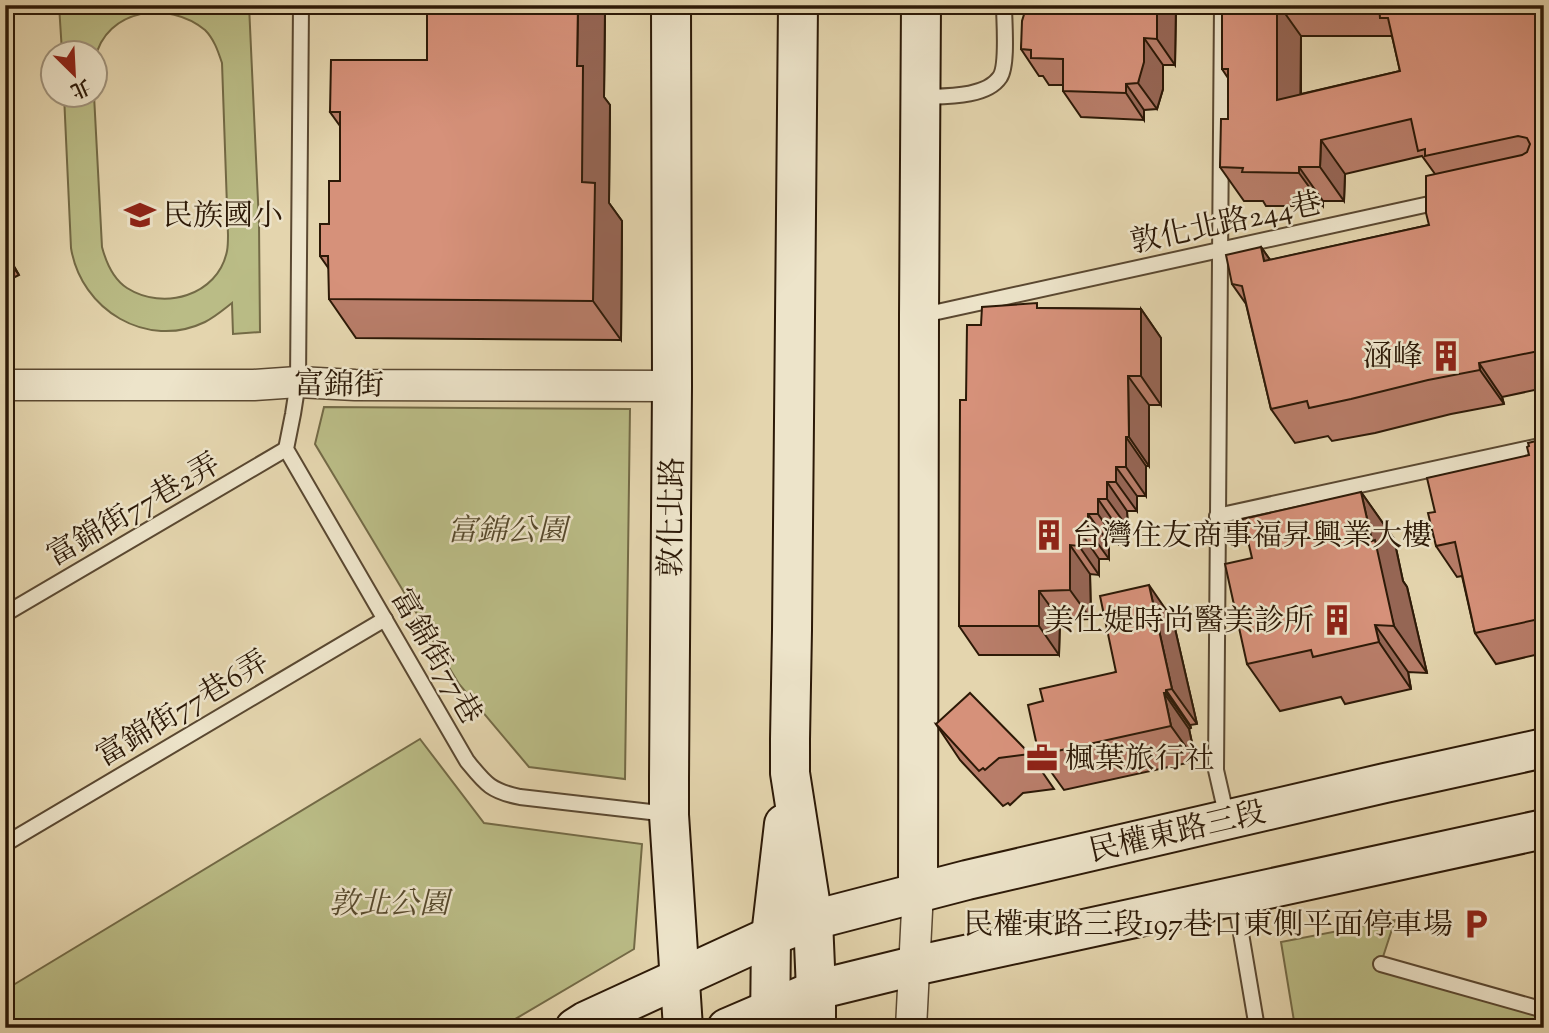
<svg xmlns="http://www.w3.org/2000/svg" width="1549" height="1033" font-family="'Sorts Mill Goudy','Noto Serif TC',serif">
	<rect width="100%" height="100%" fill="#e4d5ae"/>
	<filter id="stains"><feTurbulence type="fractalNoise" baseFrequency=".00286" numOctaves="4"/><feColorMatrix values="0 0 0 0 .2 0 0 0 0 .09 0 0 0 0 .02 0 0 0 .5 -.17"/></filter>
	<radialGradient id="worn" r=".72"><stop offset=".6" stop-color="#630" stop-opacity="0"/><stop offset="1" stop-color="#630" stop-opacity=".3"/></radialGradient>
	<g fill="#babc86" stroke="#736a46" stroke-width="2">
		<path d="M59,5H249L259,223L260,332L233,334L232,303C223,310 215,317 205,322C147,350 81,310 71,248L64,95H94L102,247C106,262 113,279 127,288C163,311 218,296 227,251C228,246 228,240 228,235L222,63C218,51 214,39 205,30C169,0 106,8 95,59L94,52H62Z"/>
		<path d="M324,407L630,409L625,779L529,767L459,684L315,444Z"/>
		<path d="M420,739L484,823L642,844L634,949L500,1028H5V990Z"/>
		<path d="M1395,920L1381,963L1544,1010V1028H1317L1294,1021L1281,942Z"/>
	</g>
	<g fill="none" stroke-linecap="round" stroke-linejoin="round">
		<defs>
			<g id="lane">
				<path d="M301,5L298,382L293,414L286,449L467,761C485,783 490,791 520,797L668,814"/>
				<path d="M1222,5L1216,770L1227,818"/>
				<path d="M922,97C944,96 986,98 1000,77C1008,65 1004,21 1004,5"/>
				<path d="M919,316L1443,201"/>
				<path d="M1217,516L1544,445"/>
				<path d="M5,614L286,449"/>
				<path d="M5,844L385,619"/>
				<path d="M1235,898L1257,1028"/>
				<path d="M1381,964L1544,1010"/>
			</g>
			<g id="street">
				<path d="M5,385H254L298,382L355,385L672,386"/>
				<path d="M911,1028L918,891"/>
			</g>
			<g id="secondary">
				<path d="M671,5L672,386L669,778V815L683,1028"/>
				<path d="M798,5L792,630L790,739V773L813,920L816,990V1028"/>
				<path d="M918,891L919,316L921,5"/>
				<path d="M575,1028L586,1021L771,936L813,920L967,880L1385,783L1544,748"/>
				<path d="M727,1028L816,990L914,966L1544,829"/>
				<path d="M770,1028L771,936L784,824"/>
			</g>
		</defs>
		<use href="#lane" stroke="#5a4831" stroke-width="18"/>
		<use href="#street" stroke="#5a4831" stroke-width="33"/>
		<use href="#secondary" stroke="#2c1907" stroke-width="42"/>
		<use href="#lane" stroke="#ede4ca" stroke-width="14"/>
		<use href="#street" stroke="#ede4ca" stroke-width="30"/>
		<use href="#secondary" stroke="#ede4ca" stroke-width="38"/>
	</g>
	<g fill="#b87d69" stroke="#2c1907" stroke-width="2" fill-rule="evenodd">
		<path d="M5,5H15L5,11Z"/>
		<path d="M1027,5H1176L1175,65H1163V89L1157,109L1144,110V120L1081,117L1063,91V85H1049L1043,76H1039L1021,49Z"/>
		<path d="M1228,5H1544V388L1502,397L1504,404L1451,414L1375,433L1332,441L1328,436L1295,443L1271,409L1246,304L1232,284L1261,247L1270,260L1429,225L1435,174L1422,156L1345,174L1344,201H1323V206H1266L1263,201H1244L1220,167L1228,119V78L1222,69ZM1301,36H1392L1400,71L1301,94Z"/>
		<path d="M605,10L604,97L610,105L609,203L622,221L621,340L356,338L329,299V269L320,256L340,181V126L330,112L427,60Z"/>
		<path d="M5,251L19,275L5,282Z"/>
		<path d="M1040,308L1141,309L1161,338V405H1149V466H1146V496H1137V511H1127L1128,528H1118V543H1109V559H1099V575L1090,574L1091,619L1060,620L1059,655H979L959,626L966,400L981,325Z"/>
		<path d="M1544,439V653L1496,664L1475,633L1462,576L1457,577L1436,546L1435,512L1529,455Z"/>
		<path d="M1361,492L1394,539L1403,581L1407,587L1427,673L1408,672L1411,689L1345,704L1341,697L1280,711L1247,664L1252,558Z"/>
		<path d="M1173,620L1197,724L1190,725L1191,728L1189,729L1196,761L1064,790L1039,755L1043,701L1116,672Z"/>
		<path d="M936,724L1030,754L1054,789L1023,793L1010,805L1008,803L1003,806L960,760Z"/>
	</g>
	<g fill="#966655" stroke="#2c1907" stroke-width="2">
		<path d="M578,5H602L605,10L604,97L610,105L609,203L622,221L621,340L593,301L582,182L577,66Z"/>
		<path d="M1157,5H1176L1175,65L1157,39Z"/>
		<path d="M1277,5H1279L1301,36L1300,134L1277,100Z"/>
		<path d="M1144,38L1163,65V89L1157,109L1138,83Z"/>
		<path d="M1126,84L1144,110V120L1126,93Z"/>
		<path d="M1321,140L1345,174L1344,201L1320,167Z"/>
		<path d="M1299,167L1323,201V206L1299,173Z"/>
		<path d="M1261,247L1285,281L1264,261Z"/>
		<path d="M5,251L19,275L5,256Z"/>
		<path d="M1141,309L1161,338V405L1141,376Z"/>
		<path d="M1479,363L1502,397L1504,404L1480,370Z"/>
		<path d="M1128,376L1149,405V466L1129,437Z"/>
		<path d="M1126,437L1146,466V496L1126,467Z"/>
		<path d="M1116,467L1137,496V511L1116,482Z"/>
		<path d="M1107,482L1127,511L1128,528L1107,499Z"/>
		<path d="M1361,492L1394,539L1403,581L1407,587L1427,673L1394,626L1372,541Z"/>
		<path d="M1098,499L1118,528V543L1098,514Z"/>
		<path d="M1088,514L1109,543V559L1088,530Z"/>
		<path d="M1079,530L1099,559V575L1079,546Z"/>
		<path d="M1070,545L1090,574L1091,619L1070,590Z"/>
		<path d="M1149,585L1173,620L1197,724L1172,689Z"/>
		<path d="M1039,591L1060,620L1059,655L1039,626Z"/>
		<path d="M1375,625L1408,672L1411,689L1379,642Z"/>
		<path d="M1166,690L1190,725L1191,728L1166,693Z"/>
		<path d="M1164,693L1189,729L1196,761L1171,726Z"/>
	</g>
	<g fill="#d6917a" stroke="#2c1907" stroke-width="2">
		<path d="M427,5H578L577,66H583L582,182L595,183L593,301L329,299L328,256H320V224H329V181H340V112H330L331,60H427Z"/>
		<path d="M1027,5H1157V39L1144,38V62L1138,83L1126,84V93L1063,91V59L1031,58V50L1021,49L1022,21Z"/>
		<path d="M1228,5H1277V100L1400,71L1388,18H1380L1379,5H1544V350L1479,363L1480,370L1428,380L1351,399L1309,408L1307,401L1271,409L1242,286L1232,284L1226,255L1261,247L1264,261L1429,225L1426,213V176L1522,155L1527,152L1530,144L1527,138L1518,136L1425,156V149L1418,151L1411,119L1321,140L1320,167H1299V173L1242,172L1243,168L1220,167L1221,119H1228V69H1222V12H1228Z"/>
		<path d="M1037,303V308L1141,309V376H1128L1129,437H1126V467H1116V482H1107V499H1098V514H1088V530H1079V546L1070,545V590L1039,591V626H959L960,400H966L967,325H981L982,307Z"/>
		<path d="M1544,439V618L1475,633L1455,542L1436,546L1428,513L1435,512L1427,478L1529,455L1527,447L1529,446L1528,443Z"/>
		<path d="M1361,492L1372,541L1375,540L1394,626L1375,625L1379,642L1313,657L1311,650L1247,664L1225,564L1252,558L1243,519Z"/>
		<path d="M1149,585L1172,689L1166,690V693H1164L1171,726L1039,755L1028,705L1043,701L1040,689L1116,672L1100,596Z"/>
		<path d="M970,693L1030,754L999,758L985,770L983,768L979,771L936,724Z"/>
	</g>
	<defs>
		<symbol id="school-bare" viewBox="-9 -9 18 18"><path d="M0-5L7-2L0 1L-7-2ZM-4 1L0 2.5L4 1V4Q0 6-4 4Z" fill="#8f2418" stroke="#ede4ca" stroke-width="2.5" paint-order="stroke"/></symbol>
		<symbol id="building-bare" viewBox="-9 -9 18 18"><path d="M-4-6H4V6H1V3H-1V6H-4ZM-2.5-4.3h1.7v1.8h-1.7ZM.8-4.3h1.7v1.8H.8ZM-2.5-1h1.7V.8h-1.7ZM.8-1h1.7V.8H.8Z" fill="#8f2418" stroke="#ede4ca" stroke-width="2.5" paint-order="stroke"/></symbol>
		<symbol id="office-bare" viewBox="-9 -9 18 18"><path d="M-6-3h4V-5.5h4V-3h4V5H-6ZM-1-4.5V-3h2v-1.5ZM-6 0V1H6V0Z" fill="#8f2418" stroke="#ede4ca" stroke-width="2.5" paint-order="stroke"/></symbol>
		<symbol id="parking-bare" viewBox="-9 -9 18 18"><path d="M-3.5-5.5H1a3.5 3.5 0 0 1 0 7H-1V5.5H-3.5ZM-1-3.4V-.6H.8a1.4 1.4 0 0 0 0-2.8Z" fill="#8f2418" stroke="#ede4ca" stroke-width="2.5" paint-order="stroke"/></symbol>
	</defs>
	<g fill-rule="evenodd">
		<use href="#school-bare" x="118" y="193" width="44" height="44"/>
		<use href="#building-bare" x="1424" y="334" width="44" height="44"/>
		<use href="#building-bare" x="1027" y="513" width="44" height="44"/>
		<use href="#building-bare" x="1315" y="598" width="44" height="44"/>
		<use href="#office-bare" x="1020" y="736" width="44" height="44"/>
		<use href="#parking-bare" x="1454" y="902" width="44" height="44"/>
	</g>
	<g text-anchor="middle" stroke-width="5" stroke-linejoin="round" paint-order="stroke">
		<g font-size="30" fill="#2c1907" stroke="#ede4ca" text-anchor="start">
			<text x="163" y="225">民族國小</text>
			<text x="1423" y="366" text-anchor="end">涵峰</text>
			<text x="1072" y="545">台灣住友商事福昇興業大樓</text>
			<text x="1314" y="630" text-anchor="end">美仕媞時尚醫美診所</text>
			<text x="1065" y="768">楓葉旅行社</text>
			<text x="1453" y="934" text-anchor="end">民權東路三段197巷口東側平面停車場</text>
		</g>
		<g font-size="30" fill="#2c1907" stroke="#ede4ca">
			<text transform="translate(1226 222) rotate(-12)" y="10">敦化北路244巷</text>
			<text transform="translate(339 384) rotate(1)" y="10">富錦街</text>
			<text transform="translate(133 509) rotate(-30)" y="10">富錦街77巷2弄</text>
			<text transform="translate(671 517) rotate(-89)" y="10">敦化北路</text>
			<text transform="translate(437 656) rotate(60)" y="10">富錦街77巷</text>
			<text transform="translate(182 708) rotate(-31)" y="10">富錦街77巷6弄</text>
			<text transform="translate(1177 831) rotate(-13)" y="10">民權東路三段</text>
		</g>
		<g font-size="30" font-style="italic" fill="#574a2d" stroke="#ede4ca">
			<text x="507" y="540">富錦公園</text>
			<text x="389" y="913">敦北公園</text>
		</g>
	</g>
	<rect width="1549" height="1033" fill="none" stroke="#e4d5ae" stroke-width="28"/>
	<rect x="7" y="7" width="1535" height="1019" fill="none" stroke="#2c1907" stroke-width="3.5"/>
	<rect x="14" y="14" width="1521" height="1005" fill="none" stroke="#2c1907" stroke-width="2"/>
	<g transform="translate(74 74) rotate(156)"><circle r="33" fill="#ede4ca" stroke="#a0937c" stroke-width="2"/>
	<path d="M0-5L12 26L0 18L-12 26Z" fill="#8f2418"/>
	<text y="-10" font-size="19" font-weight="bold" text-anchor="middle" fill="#2c1907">北</text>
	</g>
	<rect width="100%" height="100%" filter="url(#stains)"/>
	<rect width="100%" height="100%" fill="url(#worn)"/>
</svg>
